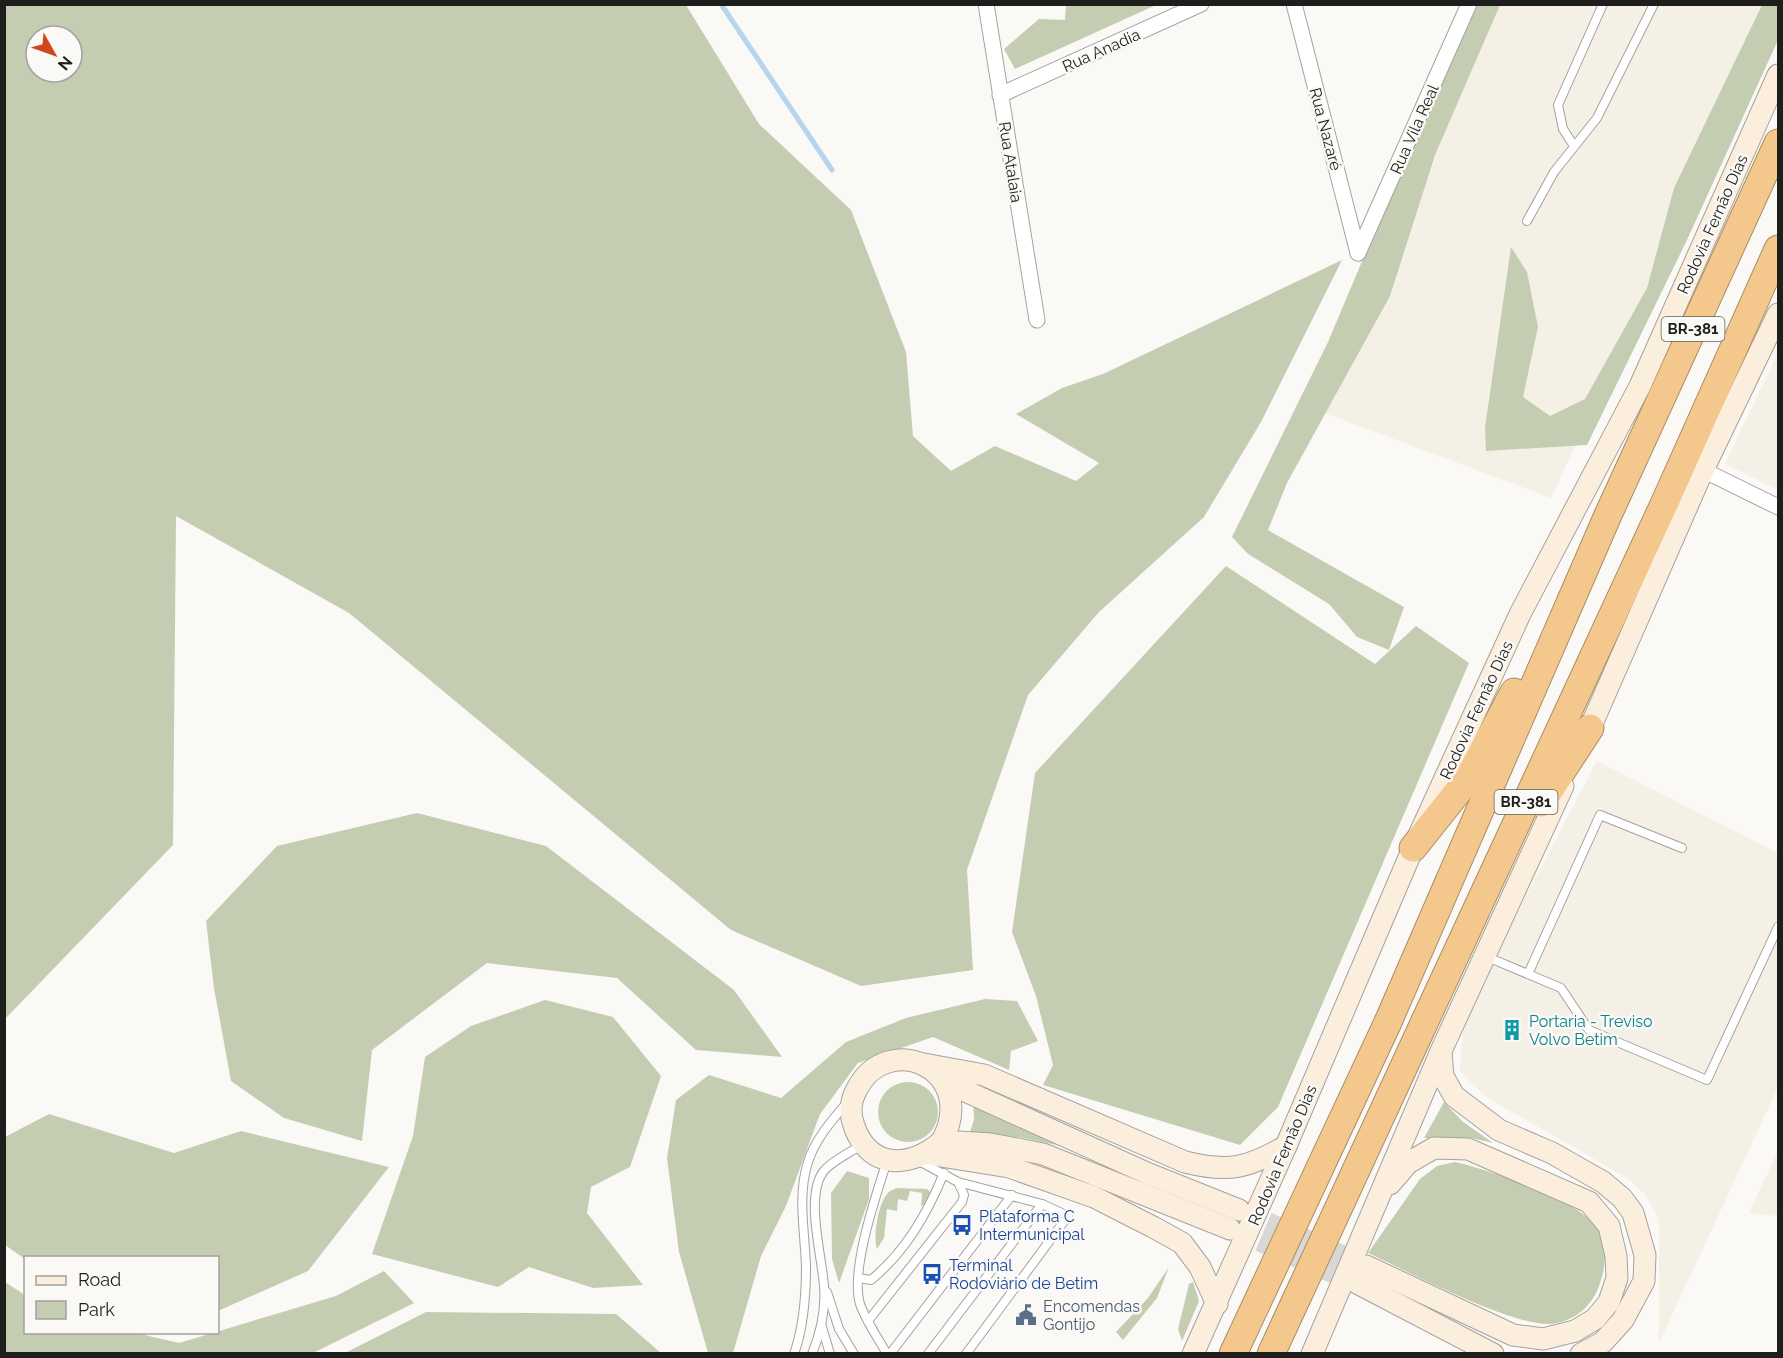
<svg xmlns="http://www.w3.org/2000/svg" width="1783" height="1358" font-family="Raleway,sans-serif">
	<rect width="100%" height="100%" fill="#faf9f6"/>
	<g fill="#f4f0e5">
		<path d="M1485,5H1778L1551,498L1314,409Z"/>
		<path d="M1778,353V490L1725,464Z"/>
		<path d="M1597,761L1776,852L1778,846V1087L1659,1343V1220L1646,1195L1627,1178L1486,1097L1460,1071L1464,1014Z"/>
		<path d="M1778,1151V1216L1749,1213Z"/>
	</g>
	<g fill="#c4cdb2" fill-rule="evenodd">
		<path d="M5,4L686,5L759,124L851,210L906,352L913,436L951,471L995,446L1076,481L1099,463L1016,414L1062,388L1103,374L1342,260L1261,422L1204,517L1099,612L1028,695L967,870L973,970L861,986L731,930L349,613L176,516L173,845L5,1019ZM36,36H72V72H36Z"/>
		<path d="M1066,5V4L1156,5L1015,69L1004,49L1039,19L1065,20Z"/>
		<path d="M1470,5H1500L1435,155L1390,296L1287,483L1268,530L1404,607L1389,650L1357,637L1329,604L1248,554L1232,537L1328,342Z"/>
		<path d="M1762,5H1778V40L1687,240L1587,445L1486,451L1485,428L1511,247L1527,272L1538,327L1523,397L1550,416L1585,399L1647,288L1674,188Z"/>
		<path d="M1226,566L1375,664L1416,626L1469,663L1278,1107L1240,1145L1043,1085L1053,1065L1036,996L1012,932L1035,773Z"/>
		<path d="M417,813L546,846L734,990L782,1057L696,1050L617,978L487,963L372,1050L362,1141L284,1118L231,1081L214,988L206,921L277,846Z"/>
		<path d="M985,999L1017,1001L1038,1041L1011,1051L1009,1070L933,1037L858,1063L820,1114L786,1206L761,1256L733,1353H708L679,1252L667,1158L676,1100L709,1075L781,1098L846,1042L906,1018Z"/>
		<path d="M545,1000L613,1017L661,1076L630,1167L591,1187L587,1213L643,1285L593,1288L529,1267L498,1287L372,1254L413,1136L425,1057L471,1026Z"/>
		<circle cx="908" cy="1112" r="30"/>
		<path d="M973,1101L1066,1147L1019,1137L969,1135L974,1120Z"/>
		<path d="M1444,1102L1462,1121L1493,1143L1471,1138H1424Z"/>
		<path d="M49,1114L174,1153L241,1131L389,1167L308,1271L218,1311V1258L25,1259L5,1245V1137Z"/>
		<path d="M1455,1162C1489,1170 1577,1198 1597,1228C1610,1247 1605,1274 1596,1293C1587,1311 1569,1323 1549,1324C1509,1325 1407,1271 1368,1253L1420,1179L1437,1166Z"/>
		<path d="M847,1171L869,1178V1199L839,1283L832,1259L831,1193Z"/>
		<path d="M896,1188L927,1189L931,1193L926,1204L921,1206L922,1193L910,1191L907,1201L898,1199L897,1211L887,1209L884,1238L877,1249C873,1236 878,1203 888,1193C890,1190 893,1190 896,1188Z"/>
		<path d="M1169,1267L1157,1298L1123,1340L1116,1332L1148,1298Z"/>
		<path d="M384,1271L414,1303L313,1353H5V1282L25,1295L26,1332L136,1333L179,1343L336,1296Z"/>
		<path d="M1193,1282L1199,1301L1182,1341L1178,1329L1189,1284Z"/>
		<path d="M426,1312L616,1314L661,1353H345Z"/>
	</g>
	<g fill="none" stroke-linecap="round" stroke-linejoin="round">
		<path stroke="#b7d3ed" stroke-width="5" d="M721,4L832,170"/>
		<g stroke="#d9d8d5" stroke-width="21" stroke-dasharray="21 10" stroke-linecap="butt">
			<path d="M1239,1210L1366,1266"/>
			<path d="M1231,1229L1357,1283"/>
		</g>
		<defs>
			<g id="service">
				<path d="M1574,146L1563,129L1558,105L1603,4"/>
				<path d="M1527,221L1554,172L1597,118L1654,4"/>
				<path d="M1485,956L1561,988L1589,1030L1707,1080L1778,927"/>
				<path d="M1528,974L1600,815L1682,848"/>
				<path d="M887,1161C876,1195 850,1271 860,1304C866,1321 878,1338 887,1354"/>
				<path d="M919,1161L958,1182L1042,1204L1068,1216L966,1354"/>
				<path d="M858,1278L871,1280C906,1251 927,1214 944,1173"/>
				<path d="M827,1292L839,1329L854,1354"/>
				<path d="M868,1321L962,1202L964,1195L958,1182"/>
				<path d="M822,1327L830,1354"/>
				<path d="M794,1354C804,1326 806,1297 806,1267C805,1232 797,1196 808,1162C815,1140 831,1121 846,1104"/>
				<path d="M812,1354C821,1332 826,1310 824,1286C822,1256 805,1197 823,1172C831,1161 850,1153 861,1145"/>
				<path d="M890,1354L1012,1195"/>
				<path d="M928,1354L1042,1204"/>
			</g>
			<g id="minor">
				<path d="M986,4L1037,320"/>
				<path d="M1294,4L1358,253"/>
				<path d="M1000,95L1201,4"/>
				<path d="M1358,253L1469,4"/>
				<path d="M1703,470L1778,507"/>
			</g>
			<g id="secondary">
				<path d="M1584,742L1703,470L1778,314"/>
				<path d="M1441,1053L1443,1076L1454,1096L1499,1130L1552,1153L1603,1182L1622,1198L1633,1213L1645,1255L1644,1281L1623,1320L1603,1342L1581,1354"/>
				<path d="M924,1064L984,1075L1185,1162C1229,1173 1248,1168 1286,1146"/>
				<path d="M943,1081L1149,1174L1239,1210"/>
				<path d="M942,1141C980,1069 886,1028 856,1091C850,1102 850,1115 854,1126C870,1171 912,1168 942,1141L991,1144L1043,1154L1230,1229"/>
				<path d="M928,1154L1009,1167L1094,1197L1153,1227L1182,1243L1200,1267L1217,1304"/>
				<path d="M1366,1266L1513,1335L1543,1339L1575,1331L1595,1319L1609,1302L1617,1278L1616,1256L1609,1226L1589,1202L1468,1149L1434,1148L1408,1163L1390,1184"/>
				<path d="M1357,1283L1493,1354"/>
				<path d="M1193,1354L1286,1146L1413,848L1520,614L1640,386L1778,75"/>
				<path d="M1312,1354L1441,1051L1563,786"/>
			</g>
			<g id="motorway">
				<path d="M1541,803L1590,728"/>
				<path d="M1413,848L1468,779L1514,692"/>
				<path d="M1233,1354L1388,1022L1608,515L1778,143"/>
				<path d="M1271,1354L1665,502L1778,249"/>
			</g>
		</defs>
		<use href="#service" stroke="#a4a29f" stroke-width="10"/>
		<use href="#minor" stroke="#a4a29f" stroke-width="17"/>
		<use href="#secondary" stroke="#a4a29f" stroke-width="23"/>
		<use href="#motorway" stroke="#a98c65" stroke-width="29"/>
		<use href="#service" stroke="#fff" stroke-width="8"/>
		<use href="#minor" stroke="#fff" stroke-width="15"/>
		<use href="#secondary" stroke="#fceedd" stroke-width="21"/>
		<use href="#motorway" stroke="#f4c88d" stroke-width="27"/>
	</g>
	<defs>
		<symbol id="building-bare" viewBox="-9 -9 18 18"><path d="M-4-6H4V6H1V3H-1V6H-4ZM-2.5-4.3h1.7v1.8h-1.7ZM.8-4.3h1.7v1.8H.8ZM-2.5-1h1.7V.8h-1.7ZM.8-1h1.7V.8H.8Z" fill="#0f9aa8" stroke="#faf9f6" stroke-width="2.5" paint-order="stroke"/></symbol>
		<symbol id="bus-bare" viewBox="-9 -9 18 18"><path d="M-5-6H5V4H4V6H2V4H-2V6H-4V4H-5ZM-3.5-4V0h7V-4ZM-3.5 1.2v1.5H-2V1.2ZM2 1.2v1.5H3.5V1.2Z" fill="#1a4fb4" stroke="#faf9f6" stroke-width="2.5" paint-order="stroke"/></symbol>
		<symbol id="civic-bare" viewBox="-9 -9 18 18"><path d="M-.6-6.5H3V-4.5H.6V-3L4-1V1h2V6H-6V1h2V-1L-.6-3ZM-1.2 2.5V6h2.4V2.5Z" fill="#5c6f8a" stroke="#faf9f6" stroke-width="2.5" paint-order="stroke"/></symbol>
	</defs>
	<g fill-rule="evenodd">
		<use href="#building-bare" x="1497" y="1015" width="30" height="30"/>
		<use href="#bus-bare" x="947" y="1210" width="30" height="30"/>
		<use href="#bus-bare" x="917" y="1259" width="30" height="30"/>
		<use href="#civic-bare" x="1011" y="1300" width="30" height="30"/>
	</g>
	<g text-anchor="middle" stroke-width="5" stroke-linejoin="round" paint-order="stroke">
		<g fill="#faf9f6" stroke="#60605d" stroke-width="1.5">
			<rect x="1661.5" y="317" width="63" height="24" rx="4.5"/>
			<rect x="1494.5" y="790" width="63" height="24" rx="4.5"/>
		</g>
		<g font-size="15" font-weight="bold" fill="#1e1e1c">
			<text x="1693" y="334">BR-381</text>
			<text x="1526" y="807">BR-381</text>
		</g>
		<g font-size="16" fill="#1e1e1c" stroke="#faf9f6">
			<text transform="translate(1101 50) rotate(-24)" y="6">Rua Anadia</text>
			<text transform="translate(1326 129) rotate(75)" y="6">Rua Nazaré</text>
			<text transform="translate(1414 129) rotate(-66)" y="6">Rua Vila Real</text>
			<text transform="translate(1011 162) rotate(81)" y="6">Rua Atalaia</text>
			<text transform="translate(1712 224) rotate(-66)" y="6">Rodovia Fernão Dias</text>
			<text transform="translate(1476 710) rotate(-65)" y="6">Rodovia Fernão Dias</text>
			<text transform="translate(1282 1155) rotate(-67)" y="6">Rodovia Fernão Dias</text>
		</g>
		<g font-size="16" fill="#0d838f" stroke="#faf9f6" text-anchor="start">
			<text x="1529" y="1027">Portaria - Treviso<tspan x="1529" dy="18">Volvo Betim</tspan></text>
		</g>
		<g font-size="16" fill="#164399" stroke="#faf9f6" text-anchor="start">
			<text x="979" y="1222">Plataforma C<tspan x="979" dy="18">Intermunicipal</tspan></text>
			<text x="949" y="1271">Terminal<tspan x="949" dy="18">Rodoviário de Betim</tspan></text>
		</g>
		<g font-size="16" fill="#4e5e75" stroke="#faf9f6" text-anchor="start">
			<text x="1043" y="1312">Encomendas<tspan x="1043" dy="18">Gontijo</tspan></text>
		</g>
	</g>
	<rect width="1783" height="1358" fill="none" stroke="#1e1e1c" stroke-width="12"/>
	<rect x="24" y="1256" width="195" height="78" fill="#faf9f6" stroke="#a2a19f" stroke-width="1.5"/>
	<rect x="36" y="1276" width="30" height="9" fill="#fceedd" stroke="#a2a19f" stroke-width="1.5"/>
	<text x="78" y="1286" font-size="18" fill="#1e1e1c">Road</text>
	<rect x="36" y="1301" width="30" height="18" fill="#c4cdb2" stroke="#a2a19f" stroke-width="1.5"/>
	<text x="78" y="1316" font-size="18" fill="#1e1e1c">Park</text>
	<g transform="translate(54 54) rotate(130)"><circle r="28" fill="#faf9f6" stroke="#a2a19f" stroke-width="1.5"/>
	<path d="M0-4.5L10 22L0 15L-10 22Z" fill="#cf471a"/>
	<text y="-9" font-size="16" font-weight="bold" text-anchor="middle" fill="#1e1e1c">N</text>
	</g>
</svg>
